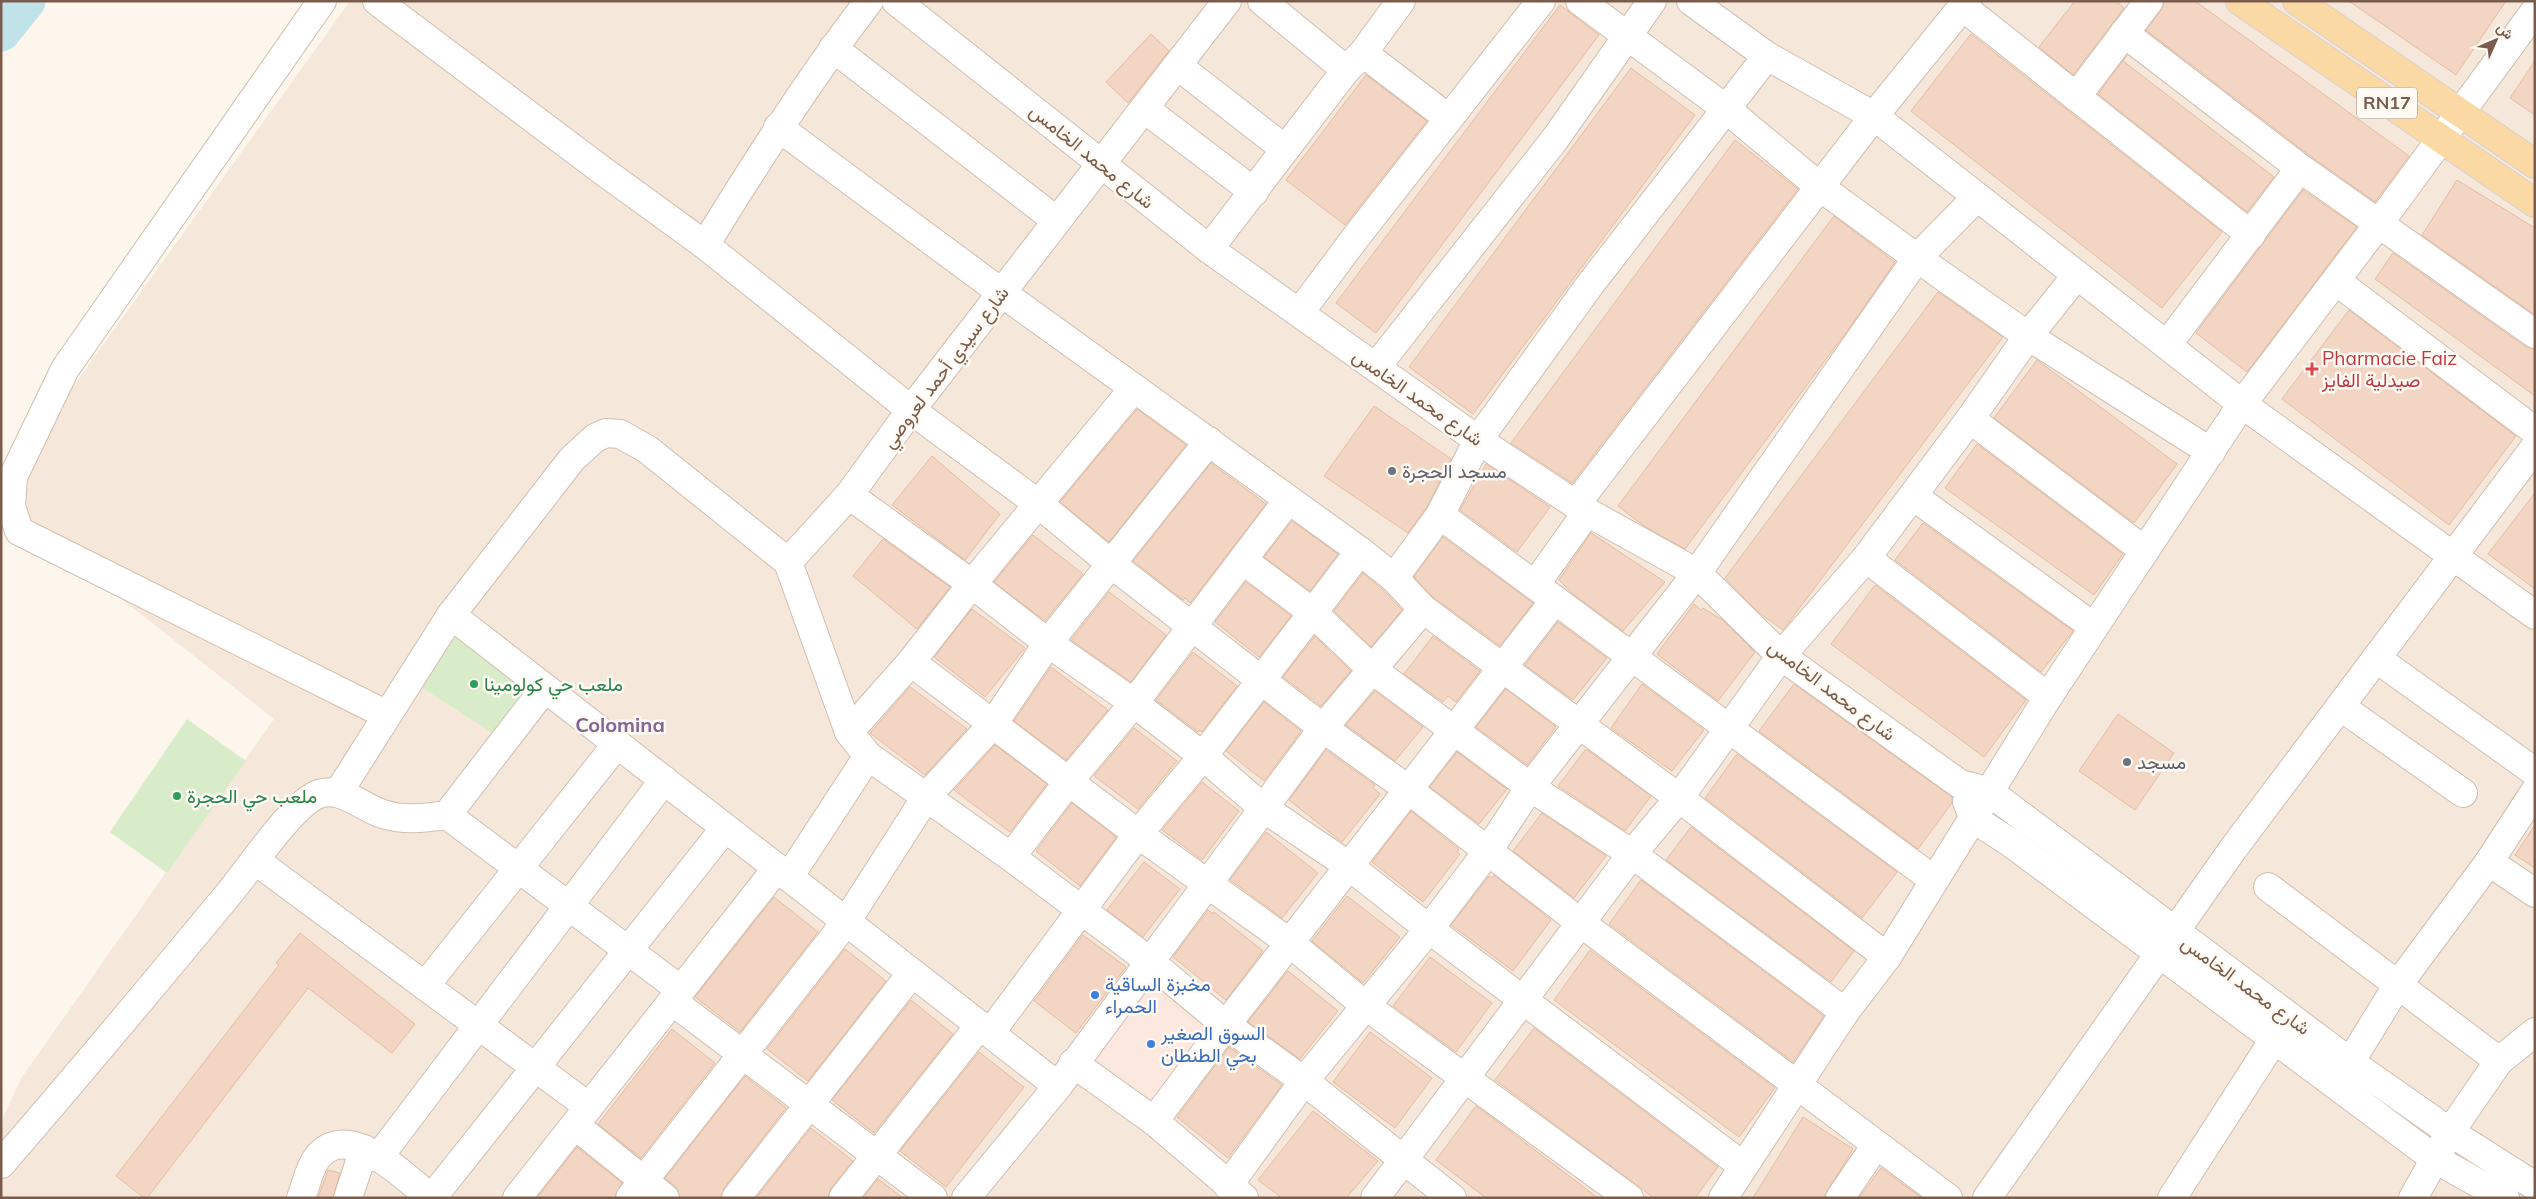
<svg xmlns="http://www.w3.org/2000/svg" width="2536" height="1199" font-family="Mulish,Vazirmatn,sans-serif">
	<rect width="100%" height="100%" fill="#fdf6ec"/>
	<path fill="#f5e8da" d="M350,1H2535V1198H1V1122L22,1077L274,719L1,504V487Z"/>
	<path fill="#fde8e0" d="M1148,985L1207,1032L1156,1102L1094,1057Z"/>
	<g fill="#d8ecc9">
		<path d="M451,632L530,683L497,736L418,685Z"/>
		<path d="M187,719L246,761L167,873L110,832Z"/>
	</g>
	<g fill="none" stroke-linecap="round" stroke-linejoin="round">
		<path stroke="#bfe3e8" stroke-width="39" d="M1,32L26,1"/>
	</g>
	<g fill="#f3d5c3" stroke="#e6bba3">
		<path d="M2075,1H2116L2124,8L2073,75L2039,47Z"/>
		<path d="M2164,1H2195L2409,156L2375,202L2309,155L2146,30L2161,10Z"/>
		<path d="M2349,1H2506L2456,75Z"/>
		<path d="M1560,5L1599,35L1376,333L1336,303Z"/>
		<path d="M1151,34L1169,51L1128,103L1106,82Z"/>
		<path d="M1971,34L2222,232L2162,308L1911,111Z"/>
		<path d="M2127,55L2123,61L2274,177L2247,212L2098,94Z"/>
		<path d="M2535,61V115L2510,98Z"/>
		<path d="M1631,68L1695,115L1473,414L1409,367Z"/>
		<path d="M1366,75L1427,121L1345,225L1286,180Z"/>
		<path d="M1735,140L1798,189L1572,483L1511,443Z"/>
		<path d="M2457,180L2535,228V315L2422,235Z"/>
		<path d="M2303,190L2357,227L2247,372L2196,333Z"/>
		<path d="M1834,216L1895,262L1850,327L1685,549L1644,526L1618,506Z"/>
		<path d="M2393,253L2526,347L2535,349V396L2375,279Z"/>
		<path d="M1938,292L2003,337L1783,630L1757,611L1725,578Z"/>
		<path d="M2349,310L2516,436L2449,525L2282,399Z"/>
		<path d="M2037,360L2177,464L2134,523L1994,418Z"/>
		<path d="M1374,406L1451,459L1427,507L1408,533L1324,476Z"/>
		<path d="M1137,409L1186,445L1109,542L1060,502Z"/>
		<path d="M1977,444L2123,554L2094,595L1945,488Z"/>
		<path d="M932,456L1000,514L965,560L892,505Z"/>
		<path d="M1211,463L1266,504L1190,603L1185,598L1183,600L1133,561Z"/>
		<path d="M1486,464L1550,507L1517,552L1460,510Z"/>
		<path d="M2535,493V589L2488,554Z"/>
		<path d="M1292,521L1338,554L1310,591L1264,557Z"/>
		<path d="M1923,523L2073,631L2041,672L1895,560Z"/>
		<path d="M1591,533L1665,582L1623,631L1573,594L1559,580Z"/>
		<path d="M1033,535L1083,574L1045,621L994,582Z"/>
		<path d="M1443,537L1533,603L1500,646L1433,597L1414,577Z"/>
		<path d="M883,539L950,587L917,629L853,576Z"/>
		<path d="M1363,573L1383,590L1402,610L1371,647L1334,611Z"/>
		<path d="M1246,582L1291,616L1259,657L1215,622Z"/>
		<path d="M1875,585L2026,700L1984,757L1831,644Z"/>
		<path d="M1109,592L1166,635L1131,682L1071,640Z"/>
		<path d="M1694,604L1701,610L1703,608L1724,621L1755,652L1718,701L1657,654Z"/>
		<path d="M972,609L1025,648L985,697L934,657Z"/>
		<path d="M1558,622L1607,658L1573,700L1525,665Z"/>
		<path d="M1315,636L1351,671L1321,706L1283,677Z"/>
		<path d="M1433,636L1480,671L1456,702L1448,696L1443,702L1404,674Z"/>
		<path d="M1193,652L1237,686L1202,732L1199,730L1198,732L1156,700Z"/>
		<path d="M1051,667L1108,710L1066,760L1014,721Z"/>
		<path d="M1642,684L1704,730L1672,771L1611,728Z"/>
		<path d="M1794,684L1952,797V803L1918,849L1759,731Z"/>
		<path d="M910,687L967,729L925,775L870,733Z"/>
		<path d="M1506,689L1556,727L1527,765L1476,727Z"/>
		<path d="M1375,691L1423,727L1395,761L1346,725Z"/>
		<path d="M1264,702L1301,731L1264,781L1226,751Z"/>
		<path d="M2118,714L2174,753L2135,810L2079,771Z"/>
		<path d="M1134,728L1177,761L1138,809L1094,776Z"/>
		<path d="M995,745L1047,784L1010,832L954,790Z"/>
		<path d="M1586,749L1651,796L1625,831L1558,786Z"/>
		<path d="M1326,750L1375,785L1373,788L1380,794L1342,842L1289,800Z"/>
		<path d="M1457,752L1507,789L1479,824L1430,787Z"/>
		<path d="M1737,754L1897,872L1862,918L1705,798Z"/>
		<path d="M1202,782L1239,811L1202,860L1162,830Z"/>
		<path d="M1072,803L1116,837L1080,886L1036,851Z"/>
		<path d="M1411,811L1459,849L1457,852L1460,854L1423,902L1372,862Z"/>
		<path d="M1542,813L1606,856L1574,898L1513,851Z"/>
		<path d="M2535,825V868L2515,855Z"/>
		<path d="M1691,827L1854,951L1831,982L1666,860Z"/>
		<path d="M1266,832L1318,873L1282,918L1230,880Z"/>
		<path d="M1144,862L1180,889L1143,937L1107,910Z"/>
		<path d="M1494,875L1551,920L1513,971L1451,925L1489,876L1492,878Z"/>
		<path d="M1641,880L1824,1016L1793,1062L1609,924Z"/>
		<path d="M1347,896L1400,937L1363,983L1312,941Z"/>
		<path d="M774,897L818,932L740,1032L695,997Z"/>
		<path d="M1208,910L1213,914L1214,912L1263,951L1226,1000L1173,957Z"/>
		<path d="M300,933L415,1024L392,1053L308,988L147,1198H144L116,1176L279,965L276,963Z"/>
		<path d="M1083,935L1126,967L1076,1033L1034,1001Z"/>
		<path d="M845,949L886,981L808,1081L767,1049Z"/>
		<path d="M1590,950L1775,1088L1739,1137L1554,1000Z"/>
		<path d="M1430,957L1492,1003L1456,1052L1393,1006Z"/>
		<path d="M1288,971L1338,1011L1300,1059L1248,1022Z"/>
		<path d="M911,1000L953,1034L874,1133L832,1100Z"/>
		<path d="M1534,1028L1718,1167L1695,1198H1654L1495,1080Z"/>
		<path d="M672,1029L715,1063L641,1158L598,1124Z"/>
		<path d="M1370,1032L1432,1078L1395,1128L1333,1082Z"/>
		<path d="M1229,1047L1282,1085L1228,1158L1177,1117Z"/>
		<path d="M979,1052L1024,1087L946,1187L900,1151Z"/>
		<path d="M745,1076L786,1108L724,1188L721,1198H680L675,1186L665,1178Z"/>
		<path d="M1476,1106L1498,1122L1598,1198H1486L1436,1160Z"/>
		<path d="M1313,1111L1378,1161L1346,1198H1282L1258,1180Z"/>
		<path d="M1803,1117L1853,1149L1823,1198H1753Z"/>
		<path d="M811,1128L853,1161L831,1188L828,1198H756Z"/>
		<path d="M577,1147L622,1183L615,1198H537Z"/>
		<path d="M1881,1168L1892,1176L1922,1198H1859Z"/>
		<path d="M328,1170L340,1173L333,1198H318Z"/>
		<path d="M878,1179L903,1198H863Z"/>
	</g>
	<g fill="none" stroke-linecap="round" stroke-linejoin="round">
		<defs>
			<g id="minor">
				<path d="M322,1L65,369L13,477L11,506L19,531L387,715"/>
				<path d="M377,1L599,168L705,245L911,410L1040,505L1110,563L1323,728L1409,790L1581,923L1948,1198"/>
				<path d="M896,1L1209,249L1478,440L1587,512L1697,573L1781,656L1960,784L1988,791L2350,1062L2450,1132L2535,1186"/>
				<path d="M1262,1L1346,70"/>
				<path d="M1580,1L1725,108L1820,187L1917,258L2028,336L2211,452"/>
				<path d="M1691,1L1767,56L1874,116L2242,404L2535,615"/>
				<path d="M1963,7L2251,235"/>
				<path d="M2124,33L2300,168L2535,334"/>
				<path d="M833,48L1057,221"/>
				<path d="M1363,53L1448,118"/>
				<path d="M1178,66L1285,149"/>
				<path d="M2076,97L2149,1"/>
				<path d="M1145,109L1254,192"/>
				<path d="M778,127L1002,293L1360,551L1394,578L1423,609L1679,798L1887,957"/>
				<path d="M705,245C757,161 809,79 869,1"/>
				<path d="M1209,249L1346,70L1363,53L1401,1"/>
				<path d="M2336,281L2535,431"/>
				<path d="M1300,312L1356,237L1541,1"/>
				<path d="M2167,345L2300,168"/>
				<path d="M1376,367L1555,139L1652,1"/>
				<path d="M1970,419L2145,551"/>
				<path d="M849,495L972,584L1048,643L1134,703L1203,756L1262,807L1349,866L1429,929L1743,1166"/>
				<path d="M1913,496L2094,627"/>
				<path d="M1577,503L1874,116L1967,1"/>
				<path d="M1440,515L1934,880"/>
				<path d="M1866,558L2048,697"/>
				<path d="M1244,561L1312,612L1373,670L1530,787L1632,854L1845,1012"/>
				<path d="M788,562L647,449L620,434L606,433L595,438L572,459L451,615L1058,1086"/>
				<path d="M788,562L849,732L868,756L1011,857L1149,961L1226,1025L1304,1081L1452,1198"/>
				<path d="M788,562L849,495L911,410L1227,1"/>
				<path d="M1394,578L1440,515L1478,440L1589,286L1767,56"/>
				<path d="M1535,585L1587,512"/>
				<path d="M2377,659L2535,772"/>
				<path d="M911,662L1138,834L1290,943L1366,1006L1629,1198"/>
				<path d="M2341,707L2463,793"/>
				<path d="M849,732L911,662L972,584L1134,388"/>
				<path d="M338,793L451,615"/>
				<path d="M1967,802L1974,819L2011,843L2435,1159L2505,1198"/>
				<path d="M447,815L681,990"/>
				<path d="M1011,857L1069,781L1134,703L1288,500"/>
				<path d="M256,861L589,1107"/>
				<path d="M2489,862L2535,893"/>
				<path d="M789,877L868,756"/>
				<path d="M2268,887L2499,1061"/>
				<path d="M425,986L617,744"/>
				<path d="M672,1001L933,1198"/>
				<path d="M990,1033L1138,834L1203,756L1360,551"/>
				<path d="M1073,1063L1154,1121L1244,1198"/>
				<path d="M2341,1077L2397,986L2489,862L2535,791"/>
				<path d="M1154,1121L1226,1025L1555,600"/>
				<path d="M575,1125L665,1198"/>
				<path d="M378,1158L664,780"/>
				<path d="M1,1164C79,1074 155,983 231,891C251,867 293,803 319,794C341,786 363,808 383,814C404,821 425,818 447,815L545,688"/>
				<path d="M1228,1186L1304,1081L1429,929L1488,851L1530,787L1697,573L1917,258L1977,197"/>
				<path d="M301,1198C306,1186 309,1168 317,1158C348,1118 404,1177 431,1198"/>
				<path d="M348,1198L364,1149"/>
				<path d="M432,1198L725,828"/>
				<path d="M517,1198L777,868"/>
				<path d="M630,1198L846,922L926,797L993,724L1048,643L1209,441"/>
				<path d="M736,1198L912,973"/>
				<path d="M843,1198L980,1025"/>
				<path d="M966,1198L1058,1086L1323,728L1423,609"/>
				<path d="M1375,1198L1632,854L1679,798L1781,656L1866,558L1970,419L2028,336L2077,275"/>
				<path d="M1723,1198L1845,1012L1887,957L2048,697L2242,404L2380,222L2535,11"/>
				<path d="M1840,1198L1876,1145"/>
				<path d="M1987,1198L2233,849L2535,447"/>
				<path d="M2172,1198L2284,1024"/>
				<path d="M2413,1198L2450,1132L2499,1061L2535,1032"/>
			</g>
			<g id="major">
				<path d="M2240,1L2535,203"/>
				<path d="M2297,1L2535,164"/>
			</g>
		</defs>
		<use href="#minor" stroke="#d1beb0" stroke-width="30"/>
		<use href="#major" stroke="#dad1cd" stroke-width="30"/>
		<use href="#minor" stroke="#fff" stroke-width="28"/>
		<use href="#major" stroke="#fbd9a5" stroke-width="28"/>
	</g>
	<path fill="#e0444e" stroke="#fffaf3" stroke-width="2" d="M2309.5 361.5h5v5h5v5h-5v5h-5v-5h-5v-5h5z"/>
	<g fill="#6b7280" stroke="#fffaf3" stroke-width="2">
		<circle cx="1392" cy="471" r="5"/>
		<circle cx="2127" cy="762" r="5"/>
	</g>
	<g fill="#2e9e5b" stroke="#fffaf3" stroke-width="2">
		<circle cx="474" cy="684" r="5"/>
		<circle cx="177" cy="796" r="5"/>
	</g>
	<g fill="#3f7fe0" stroke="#fffaf3" stroke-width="2">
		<circle cx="1095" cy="995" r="5"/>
		<circle cx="1151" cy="1044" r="5"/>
	</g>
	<g text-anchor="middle" stroke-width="5" stroke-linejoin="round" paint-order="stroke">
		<rect fill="#fffaf3" stroke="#a28b7f" stroke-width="1" x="2357" y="87.5" width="60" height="31" rx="4"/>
		<g font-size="18" font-weight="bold" fill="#7a5c4d">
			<text x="2387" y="109">RN17</text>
		</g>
		<g font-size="19" fill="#7a5c4d" stroke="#fffaf3">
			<text transform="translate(1092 156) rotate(39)" y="7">شارع محمد الخامس</text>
			<text transform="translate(945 367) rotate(-53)" y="7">شارع سيدي أحمد لعروصي</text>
			<text transform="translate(1418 397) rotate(35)" y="7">شارع محمد الخامس</text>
			<text transform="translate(1832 690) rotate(37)" y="7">شارع محمد الخامس</text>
			<text transform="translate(2246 985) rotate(36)" y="7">شارع محمد الخامس</text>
		</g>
		<g font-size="19" fill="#be3a42" stroke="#fffaf3" text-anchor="start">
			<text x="2322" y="365">Pharmacie Faiz<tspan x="2322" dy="22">صيدلية الفايز</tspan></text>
		</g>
		<g font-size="19" fill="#5b616d" stroke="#fffaf3" text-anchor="start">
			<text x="1402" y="478">مسجد الحجرة</text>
			<text x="2137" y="769">مسجد</text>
		</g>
		<g font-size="19" fill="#27864d" stroke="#fffaf3" text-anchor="start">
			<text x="484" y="691">ملعب حي كولومينا</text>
			<text x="187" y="803">ملعب حي الحجرة</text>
		</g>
		<g font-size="19" fill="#366cbe" stroke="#fffaf3" text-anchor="start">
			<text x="1105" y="991">مخبزة الساقية<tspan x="1105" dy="22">الحمراء</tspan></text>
			<text x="1161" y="1040">السوق الصغير<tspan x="1161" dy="22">بحي الطنطان</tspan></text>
		</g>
		<g font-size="20" font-weight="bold" fill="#846695" stroke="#fffaf3">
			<text x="620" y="732">Colomina</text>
		</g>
	</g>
	<rect width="2536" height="1199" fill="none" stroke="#7a5c4d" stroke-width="5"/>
	<g transform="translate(2496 40) rotate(45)" stroke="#fffaf3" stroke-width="4" paint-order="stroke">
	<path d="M0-4L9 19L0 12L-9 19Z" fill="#7a5c4d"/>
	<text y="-8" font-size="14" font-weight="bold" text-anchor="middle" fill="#7a5c4d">ش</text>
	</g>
</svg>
